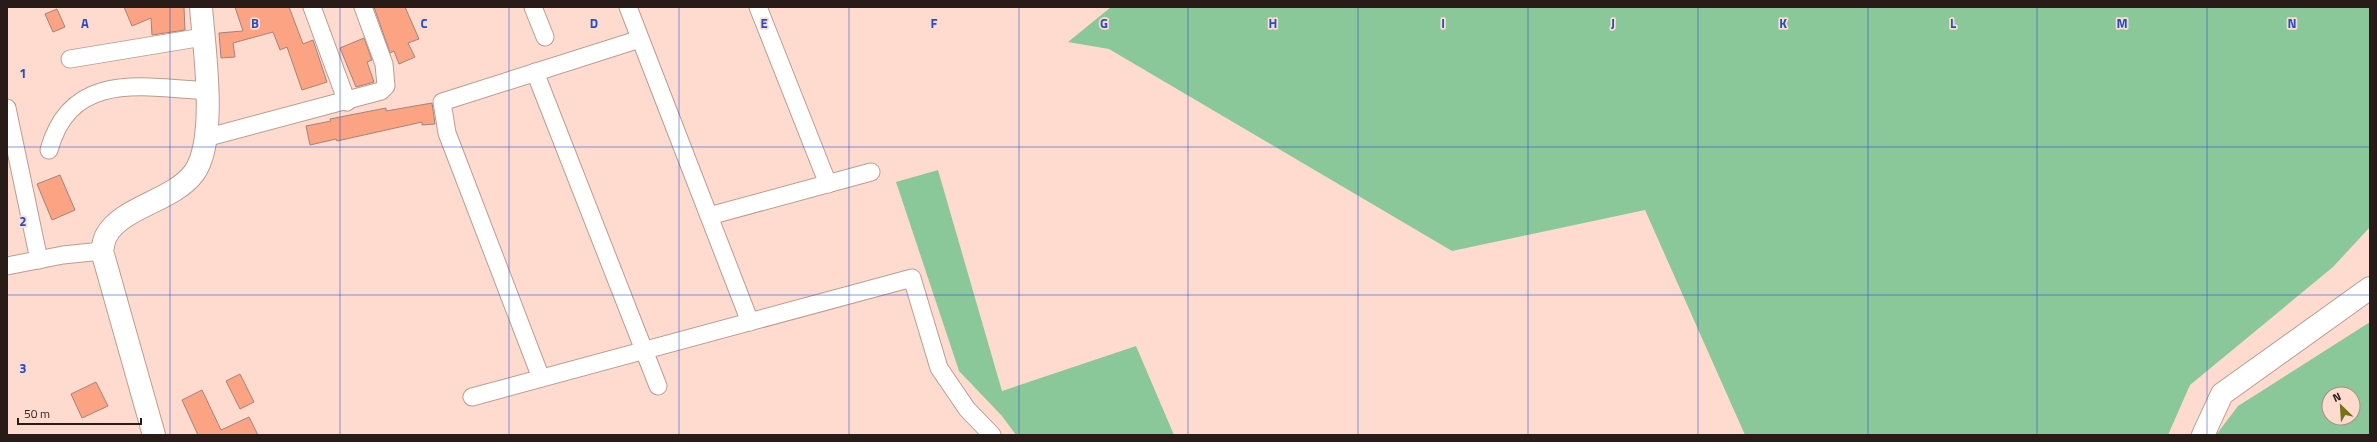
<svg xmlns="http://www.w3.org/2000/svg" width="2377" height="442" font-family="'Titillium Web',sans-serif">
	<rect width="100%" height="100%" fill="#ffdbcf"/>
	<g fill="#8ac89a" fill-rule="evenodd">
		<path d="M1111,7H2370V227L2333,267L2190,385L2168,435H1745L1645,210L1452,251L1109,49L1068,42Z"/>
		<path d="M938,170L1002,391L1136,346L1174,435H1016L1002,416L959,371L896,182Z"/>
		<path d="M2370,322V435H2216L2238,406ZM2329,394H2353V418H2329Z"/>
	</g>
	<g fill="#fba383" stroke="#a48478">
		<path d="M124,7H184L185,30L152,35L151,18L132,26Z"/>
		<path d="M235,7H289L303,44L313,40L327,82L302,90L287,47L280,50L273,32L233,43L235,57L221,58L219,33L243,31Z"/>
		<path d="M374,7H405L419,39L408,43L415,57L399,64L394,51L390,53Z"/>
		<path d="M57,9L65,27L53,32L45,14Z"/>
		<path d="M364,38L372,60L367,62L374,82L356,87L340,48Z"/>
		<path d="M432,103L435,124L422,125V122L337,141L336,139L310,145L306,126L331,121L330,119L386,108V111Z"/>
		<path d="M60,175L75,210L52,220L37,184Z"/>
		<path d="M240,374L254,402L240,409L226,381Z"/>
		<path d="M96,382L108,406L82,418L71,394Z"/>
		<path d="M202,390L221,430L249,417L258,435H198L182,400Z"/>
	</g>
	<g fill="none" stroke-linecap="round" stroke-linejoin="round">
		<defs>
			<g id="minor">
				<path d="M312,7L347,102"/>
				<path d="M533,7L545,37"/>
				<path d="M628,7L750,322"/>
				<path d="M758,7L828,184"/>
				<path d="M70,59L203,37"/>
				<path d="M535,72L658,386"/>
				<path d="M7,108L39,260"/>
				<path d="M205,138L381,91L386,86L384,64L363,7"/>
				<path d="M49,150C71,70 143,87 208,91"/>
				<path d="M709,216L871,172"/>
				<path d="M7,266L63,255L102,251"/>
				<path d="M541,378L447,133L442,102L640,39"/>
				<path d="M472,397L912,278L939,368L967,409L992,435"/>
			</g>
			<g id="tertiary">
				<path d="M154,435L102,251C103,246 104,240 106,236C121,207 173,201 194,173C218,140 204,47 201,7"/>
				<path d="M2203,435L2222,394L2370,288"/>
			</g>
		</defs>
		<use href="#minor" stroke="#bd9c90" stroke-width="19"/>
		<use href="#tertiary" stroke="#bd9c90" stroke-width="24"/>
		<use href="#minor" stroke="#fff" stroke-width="17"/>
		<use href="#tertiary" stroke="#fff" stroke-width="22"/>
	</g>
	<path fill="none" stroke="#1d4ed8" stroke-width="1" stroke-opacity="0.55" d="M170,7V435M340,7V435M509,7V435M679,7V435M849,7V435M1019,7V435M1188,7V435M1358,7V435M1528,7V435M1698,7V435M1868,7V435M2037,7V435M2207,7V435M7,147H2370M7,295H2370"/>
	<g font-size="13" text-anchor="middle" font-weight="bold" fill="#1d4ed8" stroke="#ffdbcf" stroke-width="3.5" stroke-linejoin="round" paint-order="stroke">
		<text x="85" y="28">A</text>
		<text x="255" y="28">B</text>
		<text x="424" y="28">C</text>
		<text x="594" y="28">D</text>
		<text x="764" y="28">E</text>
		<text x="934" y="28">F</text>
		<text x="1104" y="28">G</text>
		<text x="1273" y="28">H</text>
		<text x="1443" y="28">I</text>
		<text x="1613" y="28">J</text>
		<text x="1783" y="28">K</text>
		<text x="1953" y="28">L</text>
		<text x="2122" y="28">M</text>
		<text x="2292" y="28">N</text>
		<text x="23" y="78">1</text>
		<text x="23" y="226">2</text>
		<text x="23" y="373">3</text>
	</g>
	<rect width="2377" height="442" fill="none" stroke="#291c18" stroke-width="16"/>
	<g transform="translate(2341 406) rotate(335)"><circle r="19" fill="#ffdbcf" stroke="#a98f86"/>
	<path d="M0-3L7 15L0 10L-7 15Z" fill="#757317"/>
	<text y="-6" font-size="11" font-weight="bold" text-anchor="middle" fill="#291c18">N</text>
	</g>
	<path d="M18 418v6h123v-6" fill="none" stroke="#291c18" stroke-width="2"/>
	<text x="24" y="418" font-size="12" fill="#291c18" stroke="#ffdbcf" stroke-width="3" paint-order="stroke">50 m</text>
</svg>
